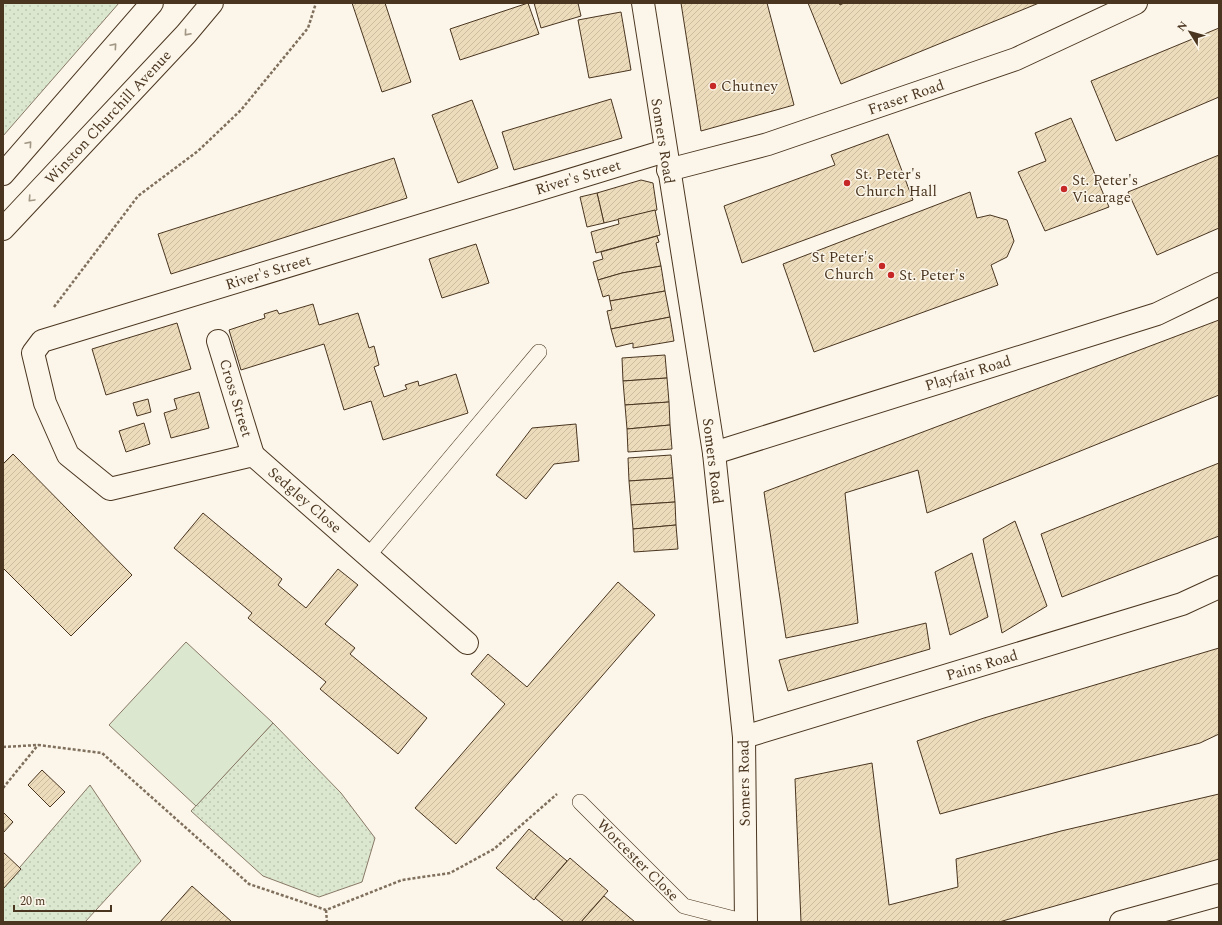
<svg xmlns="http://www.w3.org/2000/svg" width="1222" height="925" font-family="Spectral,serif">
	<defs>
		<pattern id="grass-dots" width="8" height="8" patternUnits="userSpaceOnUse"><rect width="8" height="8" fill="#dce7d0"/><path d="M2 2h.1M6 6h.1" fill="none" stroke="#bec7b2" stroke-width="1.8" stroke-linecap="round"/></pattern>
		<pattern id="building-hatch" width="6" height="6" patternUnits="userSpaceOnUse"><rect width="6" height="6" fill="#ecdcbc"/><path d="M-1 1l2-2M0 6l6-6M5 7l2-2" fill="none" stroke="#ccbda1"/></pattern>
	</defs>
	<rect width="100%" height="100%" fill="#fbf6e9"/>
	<g fill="url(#grass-dots)" stroke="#887966">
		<path d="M3,3H119L3,136Z"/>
		<path d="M273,723L341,793L375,838L362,882L319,897L263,876L191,811Z"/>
		<path d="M90,785L141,861L85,922H3V887Z"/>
	</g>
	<path fill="#dce7d0" stroke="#887966" d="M186,642L273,723L196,806L109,725Z"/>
	<g fill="url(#building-hatch)" stroke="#4a3520">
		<path d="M352,3H385L411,82L382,92Z"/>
		<path d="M528,3L539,34L460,60L450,29Z"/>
		<path d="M534,3H578L581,16L541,28Z"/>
		<path d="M681,3H767L794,105L701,131Z"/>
		<path d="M808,3H839L840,5L844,3H1039L841,84Z"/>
		<path d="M621,12L631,70L589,78L578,20Z"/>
		<path d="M1219,28V97L1116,141L1091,81Z"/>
		<path d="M611,99L622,138L514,170L502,132Z"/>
		<path d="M472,100L498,168L458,183L432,115Z"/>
		<path d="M1071,118L1109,207L1045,231L1018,172L1046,161L1035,133Z"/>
		<path d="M888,134L913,200L742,263L724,206L835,165L831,155Z"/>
		<path d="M1219,155V228L1157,255L1128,192Z"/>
		<path d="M394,158L407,198L171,274L158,234Z"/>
		<path d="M641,180L653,183L657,210L604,223L597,193Z"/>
		<path d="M970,192L977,218L990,215L1007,220L1014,241L1007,257L991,265L998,285L814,352L783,264Z"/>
		<path d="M597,193L604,223L587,227L580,197Z"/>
		<path d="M655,210L660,235L596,253L591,232L619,224L618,219Z"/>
		<path d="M657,236L659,242L656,243L661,266L622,273L598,280L593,262L603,259L601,252Z"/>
		<path d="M476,244L489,283L442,298L429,259Z"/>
		<path d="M661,266L665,291L610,301L609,295L603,297L598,280L622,273Z"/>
		<path d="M665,291L670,317L611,329L607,311L612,310L610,301Z"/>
		<path d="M313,304L319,325L358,313L369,348L374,346L379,365L374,367L384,397L407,389L405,385L418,381L419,386L456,374L468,413L383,440L371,401L344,410L324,344L241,370L229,330L265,318L264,314L277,310L279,314Z"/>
		<path d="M670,317L674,341L633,348V343L616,347L611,329Z"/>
		<path d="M1219,320V395L927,513L918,470L845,493L858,623L786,638L764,492Z"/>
		<path d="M177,323L191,369L106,395L92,349Z"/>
		<path d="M665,355L667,378L623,381L622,358Z"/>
		<path d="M667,378L669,402L625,405L623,381Z"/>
		<path d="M199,392L209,428L171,438L164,413L177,409L174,399Z"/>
		<path d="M148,399L151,412L137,416L133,403Z"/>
		<path d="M669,402L670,425L627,429L625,405Z"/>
		<path d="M144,423L150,444L126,452L119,431Z"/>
		<path d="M576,424L579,461L554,464L526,499L496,475L532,428Z"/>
		<path d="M670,425L672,449L628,452L627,429Z"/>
		<path d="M13,454L132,575L71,636L3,568V464Z"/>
		<path d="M671,455L673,478L629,481L628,458Z"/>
		<path d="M1219,463V536L1062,597L1041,534Z"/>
		<path d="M673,478L675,502L631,505L629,481Z"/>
		<path d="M675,502L676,525L633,529L631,505Z"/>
		<path d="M203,513L282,579L278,585L306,608L338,569L358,585L325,624L355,648L350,654L427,718L398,754L320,689L326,682L248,618L252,613L174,548Z"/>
		<path d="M1015,521L1047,606L1002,633L983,539Z"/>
		<path d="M676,525L678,549L634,552L633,529Z"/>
		<path d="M972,553L988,617L950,635L935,572Z"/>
		<path d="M618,582L655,615L456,844L415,808L505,704L471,674L488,654L527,687Z"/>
		<path d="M926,623L930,649L788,691L779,660Z"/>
		<path d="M1219,648V734L1200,743L940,814L917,741L984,718Z"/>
		<path d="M872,763L889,905L958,887L956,859L1061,831L1219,794V859L999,922H801L795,779Z"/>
		<path d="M42,770L65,792L50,807L28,785Z"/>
		<path d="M3,812L13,822L3,833Z"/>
		<path d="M529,829L567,861L534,900L496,868Z"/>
		<path d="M3,852L21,869L3,889Z"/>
		<path d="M570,858L608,891L581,922H564L535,898Z"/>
		<path d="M192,886L232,922H160Z"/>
		<path d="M604,896L635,922H581Z"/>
	</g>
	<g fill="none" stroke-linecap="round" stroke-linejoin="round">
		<defs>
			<g id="lane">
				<path d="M368,556L539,352"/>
				<path d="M580,802L684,906L746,922"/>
			</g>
			<g id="street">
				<path d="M643,3L714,453L744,737L746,922"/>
				<path d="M668,170L768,144L1016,59L1136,3"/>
				<path d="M218,341L253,455"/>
				<path d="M714,453L1157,314L1219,284"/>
				<path d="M467,643L253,455L110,489L68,455L45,403L33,353L42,341L665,151"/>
				<path d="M744,737L1182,604L1219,587"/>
				<path d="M1121,922L1219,895"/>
			</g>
			<g id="primary">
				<path d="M3,174L152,3"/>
				<path d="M3,229L186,34L212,3"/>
			</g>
		</defs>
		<use href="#lane" stroke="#4a3520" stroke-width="16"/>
		<use href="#street" stroke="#4a3520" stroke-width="24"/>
		<use href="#primary" stroke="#4a3520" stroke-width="24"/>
		<g stroke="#7f6f5c" stroke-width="2.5" stroke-dasharray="3 2" stroke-linecap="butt">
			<path d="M54,307L138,196L198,151L241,110L308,28L316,3"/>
			<path d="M3,747L38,745L102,753L249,884L326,910L402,880L450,873L494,849L557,794"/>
			<path d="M3,788L38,745"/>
			<path d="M326,910L327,922"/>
		</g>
		<use href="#lane" stroke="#fbf6e9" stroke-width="15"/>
		<use href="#street" stroke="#fbf6e9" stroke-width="22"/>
		<use href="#primary" stroke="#fbf6e9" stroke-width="22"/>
	</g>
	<defs><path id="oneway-chevron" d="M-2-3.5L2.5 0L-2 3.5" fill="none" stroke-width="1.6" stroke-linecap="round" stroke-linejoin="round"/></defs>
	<g stroke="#a29684">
		<use href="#oneway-chevron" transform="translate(187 33) rotate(131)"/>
		<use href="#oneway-chevron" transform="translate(114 46) rotate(-49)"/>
		<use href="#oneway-chevron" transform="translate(29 144) rotate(-49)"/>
		<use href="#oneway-chevron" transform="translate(31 199) rotate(133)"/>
	</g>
	<g fill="#c62828" stroke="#fbf6e9" stroke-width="1.5">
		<circle cx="713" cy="86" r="4"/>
		<circle cx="847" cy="183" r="4"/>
		<circle cx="1064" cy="189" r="4"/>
		<circle cx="882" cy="266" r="4"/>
		<circle cx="891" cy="275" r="4"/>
	</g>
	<g text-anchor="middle" stroke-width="3" stroke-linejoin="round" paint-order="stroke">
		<g font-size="15" fill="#4a3520" stroke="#fbf6e9" text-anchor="start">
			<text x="721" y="91">Chutney</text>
			<text x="855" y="179">St. Peter's<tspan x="855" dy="17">Church Hall</tspan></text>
			<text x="1072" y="185">St. Peter's<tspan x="1072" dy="17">Vicarage</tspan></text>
			<text x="874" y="262" text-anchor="end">St Peter's<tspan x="874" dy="17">Church</tspan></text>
			<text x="899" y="280">St. Peter's</text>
		</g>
		<g font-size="15" fill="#4a3520" stroke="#fbf6e9">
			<text transform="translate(906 97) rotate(-19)" y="5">Fraser Road</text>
			<text transform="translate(108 117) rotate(-47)" y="5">Winston Churchill Avenue</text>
			<text transform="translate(663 141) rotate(81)" y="5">Somers Road</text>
			<text transform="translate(578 177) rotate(-17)" y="5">River's Street</text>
			<text transform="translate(268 272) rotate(-17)" y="5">River's Street</text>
			<text transform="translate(968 373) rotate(-17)" y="5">Playfair Road</text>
			<text transform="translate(236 398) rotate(73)" y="5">Cross Street</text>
			<text transform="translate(713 461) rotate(83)" y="5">Somers Road</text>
			<text transform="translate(305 500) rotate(41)" y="5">Sedgley Close</text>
			<text transform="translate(982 665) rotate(-17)" y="5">Pains Road</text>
			<text transform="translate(744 783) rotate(-91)" y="5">Somers Road</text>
			<text transform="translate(638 860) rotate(45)" y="5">Worcester Close</text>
		</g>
	</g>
	<rect width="1222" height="925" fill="none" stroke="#4a3520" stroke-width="8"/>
	<g transform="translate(1190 32) rotate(307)" stroke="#fbf6e9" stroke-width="3" paint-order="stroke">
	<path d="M0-3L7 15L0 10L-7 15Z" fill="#4a3520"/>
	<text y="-6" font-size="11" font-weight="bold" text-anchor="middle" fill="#4a3520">N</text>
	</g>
	<path d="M14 905v6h97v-6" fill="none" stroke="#4a3520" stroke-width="2"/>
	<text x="20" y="905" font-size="12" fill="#4a3520" stroke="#fbf6e9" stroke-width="3" paint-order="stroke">20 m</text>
</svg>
